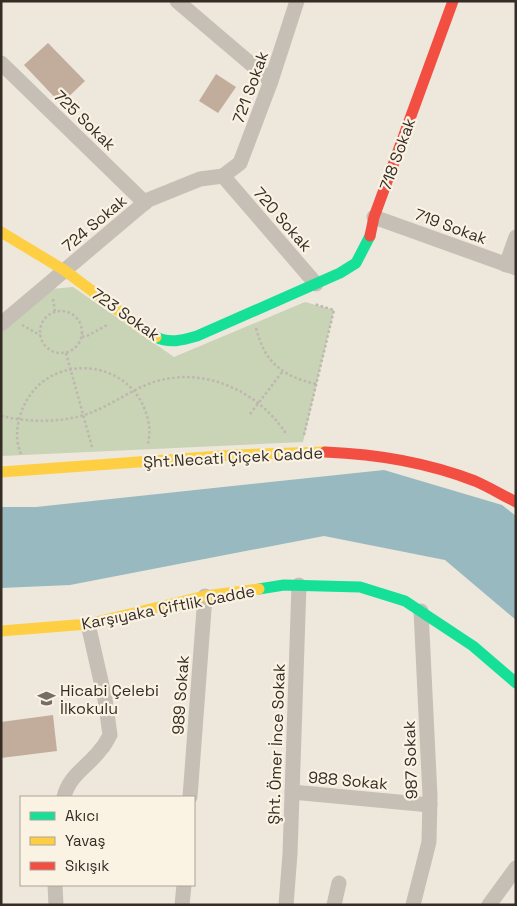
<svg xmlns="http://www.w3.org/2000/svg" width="517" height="906" font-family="'Space Grotesk',sans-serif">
	<rect width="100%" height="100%" fill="#ede7dc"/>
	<path fill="#c9d3b5" d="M73,287L174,357L305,302L334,310L303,442L1,456V332L51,289Z"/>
	<path fill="#98b9bf" d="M384,470L502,505L516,516V620L445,560L324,536L70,585L1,588V507H36Z"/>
	<g fill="#c2ad9d">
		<path d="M48,43L85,81L61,104L24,65Z"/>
		<path d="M216,74L236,87L218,113L199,101Z"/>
		<path d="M53,715L57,751L1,758V722Z"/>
	</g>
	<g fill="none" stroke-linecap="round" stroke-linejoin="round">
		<g stroke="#bdb7af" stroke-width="2.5" stroke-dasharray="2.5 2.5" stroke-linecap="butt">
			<path d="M53,299L55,312"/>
			<circle cx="61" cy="332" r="21"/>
			<path d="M22,325L40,335"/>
			<path d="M256,328C265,363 282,376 316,384"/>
			<path d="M82,337L89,335L109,324"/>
			<path d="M66,353L92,447"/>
			<path d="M250,414L283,371"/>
			<path d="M1,416C27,422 58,423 84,415C106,408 125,394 146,385C198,363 258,389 287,435"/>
			<path d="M304,435L334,310L314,304"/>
			<path d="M21,454C16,442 16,429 20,416C40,348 138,354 149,425C150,431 149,438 148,444"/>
		</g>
		<g stroke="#c5bfb6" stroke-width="15">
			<path d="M177,1L271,81"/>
			<path d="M1,63L145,203"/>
			<path d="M223,176L240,163L271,81L297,1"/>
			<path d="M223,176L316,284"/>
			<path d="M374,217L516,268"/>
			<path d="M506,265L516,237"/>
			<path d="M1,324L148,200L200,179L223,176"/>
			<path d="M292,792L430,805"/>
			<path d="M64,797C69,775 89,766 101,749C105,745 107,740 110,735L105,699L88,624"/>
			<path d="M190,797L205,596"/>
			<path d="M55,885L56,905"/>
			<path d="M182,905L184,885"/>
			<path d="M286,905L290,854L299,585"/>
			<path d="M334,905L339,883"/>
			<path d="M413,905L429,842L430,796L421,611"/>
			<path d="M489,905L516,868"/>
		</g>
		<g stroke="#16e098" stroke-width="11">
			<path d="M156,337C170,344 183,340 197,336L340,273L356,263L370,236"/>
			<path d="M259,589L284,585L360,587L405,601L473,646L516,683"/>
		</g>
		<g stroke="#ffcf43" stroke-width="11">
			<path d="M1,232L64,270L147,332L156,337"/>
			<path d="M1,472L234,455L325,452"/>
			<path d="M1,631L88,624L205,596L259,589"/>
		</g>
		<g stroke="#f24e42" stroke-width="11">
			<path d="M370,236L374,217L453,1"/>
			<path d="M325,452C377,454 426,462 475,481C489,487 502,495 516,502"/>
		</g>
	</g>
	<defs>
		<symbol id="school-bare" viewBox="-9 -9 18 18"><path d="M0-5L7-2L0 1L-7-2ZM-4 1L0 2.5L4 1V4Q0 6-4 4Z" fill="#756e65" stroke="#faf3e3" stroke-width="2.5" paint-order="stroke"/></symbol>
	</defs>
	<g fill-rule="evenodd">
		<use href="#school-bare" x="34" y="686" width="25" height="25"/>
	</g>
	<g text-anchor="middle" stroke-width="4.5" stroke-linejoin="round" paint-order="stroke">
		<g font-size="16" fill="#352d25" stroke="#faf3e3">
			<text transform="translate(250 87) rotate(-70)" y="6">721 Sokak</text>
			<text transform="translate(85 120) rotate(44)" y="6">725 Sokak</text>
			<text transform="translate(397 154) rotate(-70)" y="6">718 Sokak</text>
			<text transform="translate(283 219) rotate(49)" y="6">720 Sokak</text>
			<text transform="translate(94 223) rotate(-40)" y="6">724 Sokak</text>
			<text transform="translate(451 226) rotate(20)" y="6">719 Sokak</text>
			<text transform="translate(126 314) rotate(35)" y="6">723 Sokak</text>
			<text transform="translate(233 457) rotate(-3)" y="6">Şht.Necati Çiçek Cadde</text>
			<text transform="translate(168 607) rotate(-11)" y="6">Karşıyaka Çiftlik Cadde</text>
			<text transform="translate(180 695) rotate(-86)" y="6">989 Sokak</text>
			<text transform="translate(276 744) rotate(-88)" y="6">Şht. Ömer İnce Sokak</text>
			<text transform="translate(410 760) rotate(-92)" y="6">987 Sokak</text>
			<text transform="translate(348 780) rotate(5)" y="6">988 Sokak</text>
		</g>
		<g font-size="16" fill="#352d25" stroke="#faf3e3" text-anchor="start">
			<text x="60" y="696">Hicabi Çelebi<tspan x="60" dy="18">İlkokulu</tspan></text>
		</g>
	</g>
	<rect width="517" height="906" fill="none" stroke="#352d25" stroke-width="5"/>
	<rect x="20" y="796" width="175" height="90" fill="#faf3e3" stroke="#aba497"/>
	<rect x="30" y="812" width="25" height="8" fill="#16e098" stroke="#aba497"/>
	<text x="65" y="821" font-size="15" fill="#352d25">Akıcı</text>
	<rect x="30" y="837" width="25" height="8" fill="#ffcf43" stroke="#aba497"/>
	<text x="65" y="846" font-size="15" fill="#352d25">Yavaş</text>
	<rect x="30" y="862" width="25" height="8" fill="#f24e42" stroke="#aba497"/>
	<text x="65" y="871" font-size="15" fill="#352d25">Sıkışık</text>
</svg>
